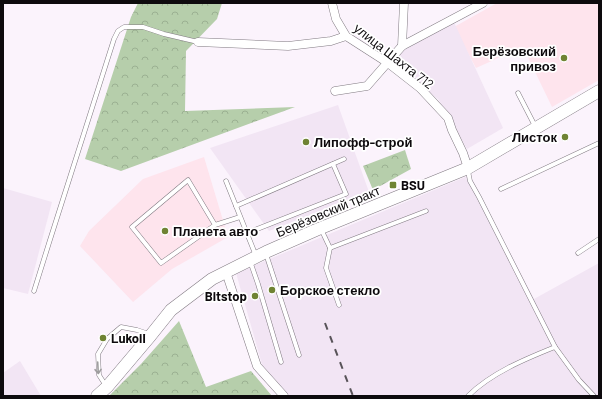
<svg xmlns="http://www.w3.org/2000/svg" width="602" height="399" font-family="Barlow,sans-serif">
	<defs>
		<pattern id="forest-crowns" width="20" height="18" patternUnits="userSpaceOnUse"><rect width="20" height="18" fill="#b6ceab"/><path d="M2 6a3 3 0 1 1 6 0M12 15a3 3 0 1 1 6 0" fill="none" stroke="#9bb092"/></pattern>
	</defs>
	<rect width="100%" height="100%" fill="#fbf3fc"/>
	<g fill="#fee4ed">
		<path d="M497,3H599V80L552,107L523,47L476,68L454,27Z"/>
		<path d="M204,157L228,237L172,269L133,302L80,246L89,231L143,179Z"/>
	</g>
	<g fill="#f2e5f4">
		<path d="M453,20L503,128L467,149L438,99L388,60Z"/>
		<path d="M338,105L369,192L269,231L210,148Z"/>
		<path d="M470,175L534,299L599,263V396H289L263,368L236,273Z"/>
		<path d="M3,188L52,202L28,294L3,288Z"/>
		<path d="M20,361L41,396H3V373Z"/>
	</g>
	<g fill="url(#forest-crowns)">
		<path d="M138,3H222L217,19L186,51L185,111L295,107L121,171L85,159L131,17Z"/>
		<path d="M405,150L411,169L373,190L363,166Z"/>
		<path d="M179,321L206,387L251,371L272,396H109L141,364Z"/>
	</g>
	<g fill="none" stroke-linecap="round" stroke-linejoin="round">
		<defs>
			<g id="lane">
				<path d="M518,93L536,128"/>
				<path d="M468,171L470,181L479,197L555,347C525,359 491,373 468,396"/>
				<path d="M226,181L256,256"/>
				<path d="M501,189L599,143"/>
				<path d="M236,206L344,159"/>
				<path d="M215,225L188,180L132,227L161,263L215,225L240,217"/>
				<path d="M321,229L330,248L426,211"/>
				<path d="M247,233L346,194L333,164"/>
				<path d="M330,248L326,268L339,305"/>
				<path d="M578,253L599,239"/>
				<path d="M266,254L299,355"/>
				<path d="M250,261L258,284L281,362"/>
				<path d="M34,291L49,243L114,39L118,31L124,27H143L164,34L198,42"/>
				<path d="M555,347L579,380L594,396"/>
				<path d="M106,386L99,375L98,354L107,339L121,327L137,330L149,334"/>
			</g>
			<g id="street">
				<path d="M332,3L336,19L346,36L388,63L420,88L448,118L452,130L463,153L468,168"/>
				<path d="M198,42L288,46L331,41L346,36"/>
				<path d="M402,46L404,3"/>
				<path d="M335,91L367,86L402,46L483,3"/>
				<path d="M226,272L257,366L284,396"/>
			</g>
			<path id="primary" d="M97,396L107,387L151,335L171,310L212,279L266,252L316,230L468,168L599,91"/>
		</defs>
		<use href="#lane" stroke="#817a82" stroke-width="5"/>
		<use href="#street" stroke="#817a82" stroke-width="9"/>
		<use href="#primary" stroke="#817a82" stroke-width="13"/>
		<use href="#lane" stroke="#fff" stroke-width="4"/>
		<use href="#street" stroke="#fff" stroke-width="8"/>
		<use href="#primary" stroke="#fff" stroke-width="12"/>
		<path stroke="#585358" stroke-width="2" stroke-dasharray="7 7" stroke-linecap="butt" d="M325,323L353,396"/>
	</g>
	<defs><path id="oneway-shaft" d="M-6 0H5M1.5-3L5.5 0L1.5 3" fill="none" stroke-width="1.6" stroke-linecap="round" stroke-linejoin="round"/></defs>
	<use stroke="#9e9d9e" href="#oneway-shaft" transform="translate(98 368) rotate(87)"/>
	<g fill="#6f8333" stroke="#fff" stroke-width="1.5">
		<circle cx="564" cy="58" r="4"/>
		<circle cx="565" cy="137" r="4"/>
		<circle cx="306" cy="142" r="4"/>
		<rect x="389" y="181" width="8" height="8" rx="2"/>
		<circle cx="165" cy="231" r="4"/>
		<circle cx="272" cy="290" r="4"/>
		<circle cx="255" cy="296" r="4"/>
		<circle cx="103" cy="338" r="4"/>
	</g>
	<g text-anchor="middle" stroke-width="3.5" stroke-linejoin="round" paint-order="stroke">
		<g font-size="13" font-weight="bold" fill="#0d0a0d" stroke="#fff" text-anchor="start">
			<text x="556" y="56" text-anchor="end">Берёзовский<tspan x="556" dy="15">привоз</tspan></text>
			<text x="557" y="142" text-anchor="end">Листок</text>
			<text x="314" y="147">Липофф-строй</text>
			<text x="401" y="190">BSU</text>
			<text x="173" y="236">Планета авто</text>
			<text x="280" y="295">Борское стекло</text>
			<text x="247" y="301" text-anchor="end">Bitstop</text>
			<text x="111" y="343">Lukoil</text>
		</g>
		<g font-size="13" fill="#0d0a0d" stroke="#fff">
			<text transform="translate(394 56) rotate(38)" y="5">улица Шахта 712</text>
			<text transform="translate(328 211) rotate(-23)" y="5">Берёзовский тракт</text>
		</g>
	</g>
	<rect width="602" height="399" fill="none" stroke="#0d0a0d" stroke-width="8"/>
</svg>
